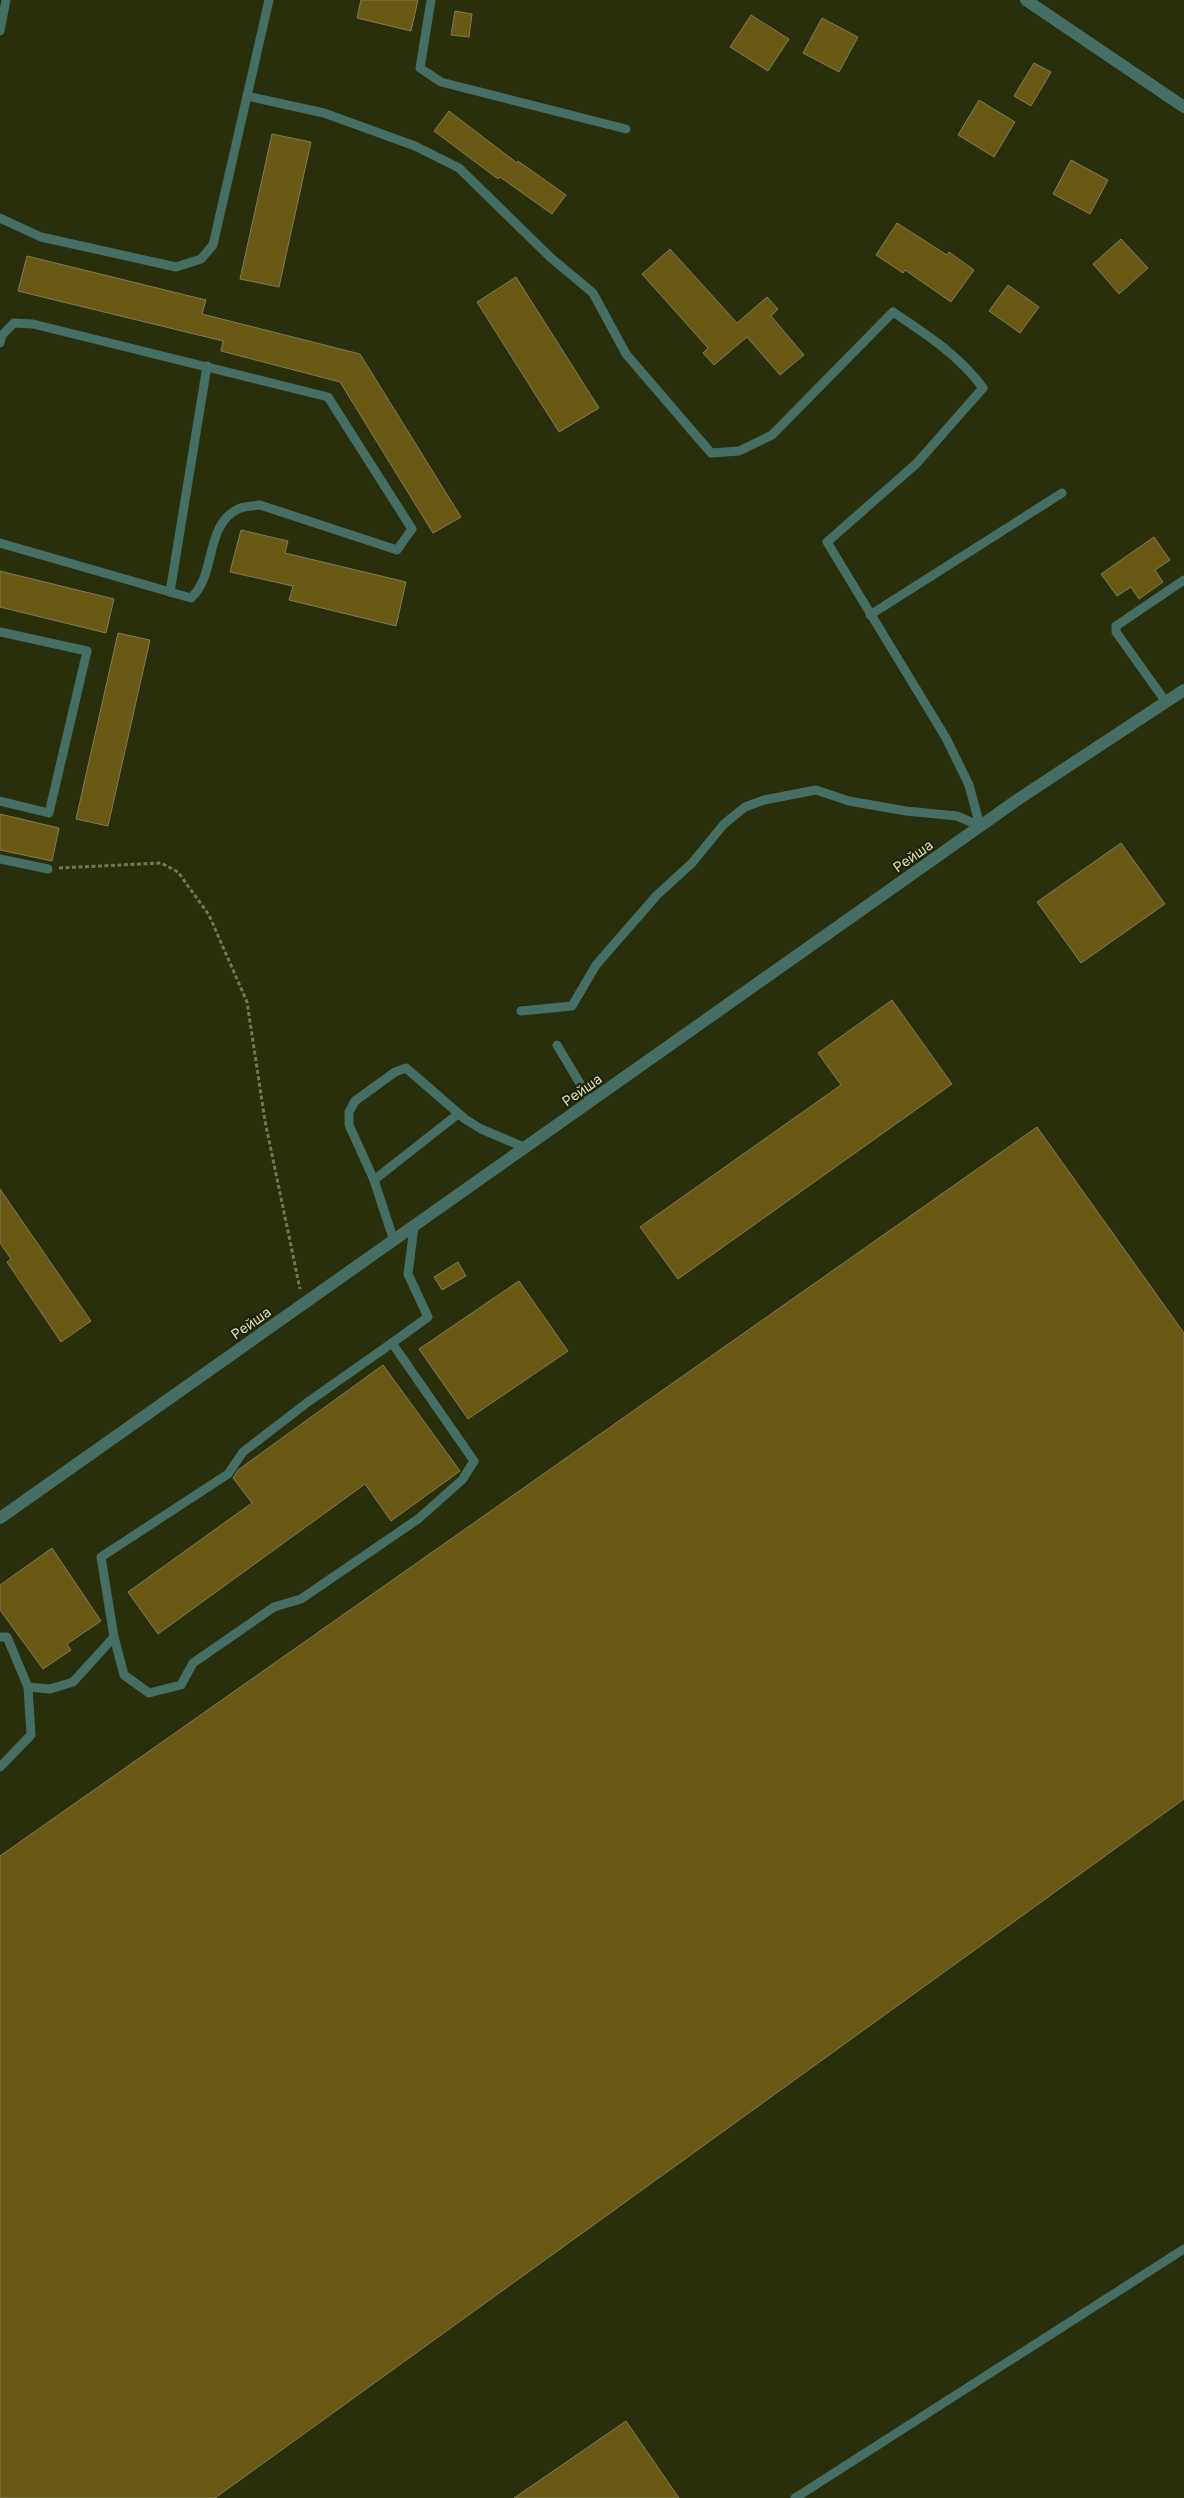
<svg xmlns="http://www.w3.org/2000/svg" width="1184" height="2498" font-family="Inter,sans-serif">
	<rect width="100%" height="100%" fill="#292f0b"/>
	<g fill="#685a14" stroke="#837b55">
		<path d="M361,0H418L411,31L357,18Z"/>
		<path d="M455,11L472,14L469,37L451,35Z"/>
		<path d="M751,15L789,39L768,71L730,47Z"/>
		<path d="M822,18L858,37L839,72L803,53Z"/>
		<path d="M1034,63L1051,72L1031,106L1014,96Z"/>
		<path d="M979,100L1015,122L994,157L958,135Z"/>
		<path d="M449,111L517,163L518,161L566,195L552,214L500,177L498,179L434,131Z"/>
		<path d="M272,134L311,142L279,287L240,279Z"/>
		<path d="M1071,160L1108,180L1090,214L1053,194Z"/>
		<path d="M897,223L947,255L949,252L974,270L951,302L905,270L903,273L876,255Z"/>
		<path d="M1121,239L1148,268L1119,294L1093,264Z"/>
		<path d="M670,249L737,323L767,297L778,309L771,316L804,355L780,375L747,337L714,365L703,353L708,348L642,274Z"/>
		<path d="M27,256L206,300L202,314L360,354L461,517L433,533L340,382L221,351L223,341L18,291Z"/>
		<path d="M516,277L599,408L559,432L477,302Z"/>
		<path d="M1008,285L1039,307L1020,333L989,311Z"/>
		<path d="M241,530L288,541L285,553L406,582L396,626L289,600L293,586L230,572Z"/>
		<path d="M1154,537L1170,560L1155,570L1163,582L1139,599L1131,587L1117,596L1101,574Z"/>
		<path d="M0,571L114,599L106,633L0,607Z"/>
		<path d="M118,633L150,640L108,826L76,819Z"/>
		<path d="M0,814L59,828L52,861L0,850Z"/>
		<path d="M1121,843L1165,904L1081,963L1037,902Z"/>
		<path d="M892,1000L952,1084L678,1279L640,1227L841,1085L818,1053Z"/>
		<path d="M1037,1127L1184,1333V1799L215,2498H0V1856Z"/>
		<path d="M0,1189L91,1321L61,1342L7,1262L11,1259L0,1243Z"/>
		<path d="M458,1262L466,1276L442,1290L434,1277Z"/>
		<path d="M519,1281L568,1351L468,1419L419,1349Z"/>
		<path d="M383,1365L460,1471L391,1521L365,1484L158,1634L128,1592L252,1503L233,1478L238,1470Z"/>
		<path d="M52,1548L101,1621L67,1644L71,1650L43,1669L0,1610V1585Z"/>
		<path d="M626,2421L679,2498H514Z"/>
	</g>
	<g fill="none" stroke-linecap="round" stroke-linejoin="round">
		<path stroke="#717658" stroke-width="3" stroke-dasharray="4 2.5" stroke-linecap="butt" d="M59,868L161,863L178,872L209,915L247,1002L265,1121L300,1289"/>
		<g stroke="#456e64" stroke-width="9">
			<path d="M431,0L420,68L441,82L626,129"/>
			<path d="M0,31L6,0"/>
			<path d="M247,96L324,113L415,146L459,168L550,257L593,293L626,354L711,453L739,451L772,435L893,312C926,334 960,356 983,388L916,464L827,542L946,738L969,785L980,826"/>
			<path d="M0,218L41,237L176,267L201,259L213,245L269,0"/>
			<path d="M0,343L2,335L14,323L33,324L328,397L412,529L397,550L260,505C254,506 244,506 238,509C204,526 217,574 191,598L0,543"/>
			<path d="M170,592L207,366"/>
			<path d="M870,615L1062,493"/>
			<path d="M0,632L87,651L49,813L0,801"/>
			<path d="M1166,702L1116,632V626L1184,580"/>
			<path d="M0,859L48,869"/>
			<path d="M521,1011L572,1006L596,965L657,895L692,863L724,824L745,807L764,800L816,790L849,801L906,811L957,816L980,826"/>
			<path d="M557,1045L591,1102"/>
			<path d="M374,1180L458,1114"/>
			<path d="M394,1241L374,1180L349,1125V1112L355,1101L395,1072L406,1068L465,1119L481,1129L526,1148"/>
			<path d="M0,1637H7L28,1687L31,1735L0,1767"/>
			<path d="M114,1637L124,1675L149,1693L181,1685L193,1663L274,1607L301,1599L418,1519L462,1480L474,1461L392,1343L428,1317L408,1274L414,1227"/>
			<path d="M28,1687L50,1689L73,1682L114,1637L101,1557L228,1474L243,1452L308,1402L392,1343"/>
			<path d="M795,2498L1184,2249"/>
		</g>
		<g stroke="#456e64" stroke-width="12">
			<path d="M1026,0L1184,107"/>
			<path d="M0,1518L1020,798L1184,690"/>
		</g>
	</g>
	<g text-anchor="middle" stroke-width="4.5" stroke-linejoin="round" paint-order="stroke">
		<g font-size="14" fill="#dadeca" stroke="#202501">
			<text transform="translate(913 856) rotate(-35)" y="5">Рейша</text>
			<text transform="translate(582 1090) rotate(-35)" y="5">Рейша</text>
			<text transform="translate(251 1323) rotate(-35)" y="5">Рейша</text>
		</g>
	</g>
</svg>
